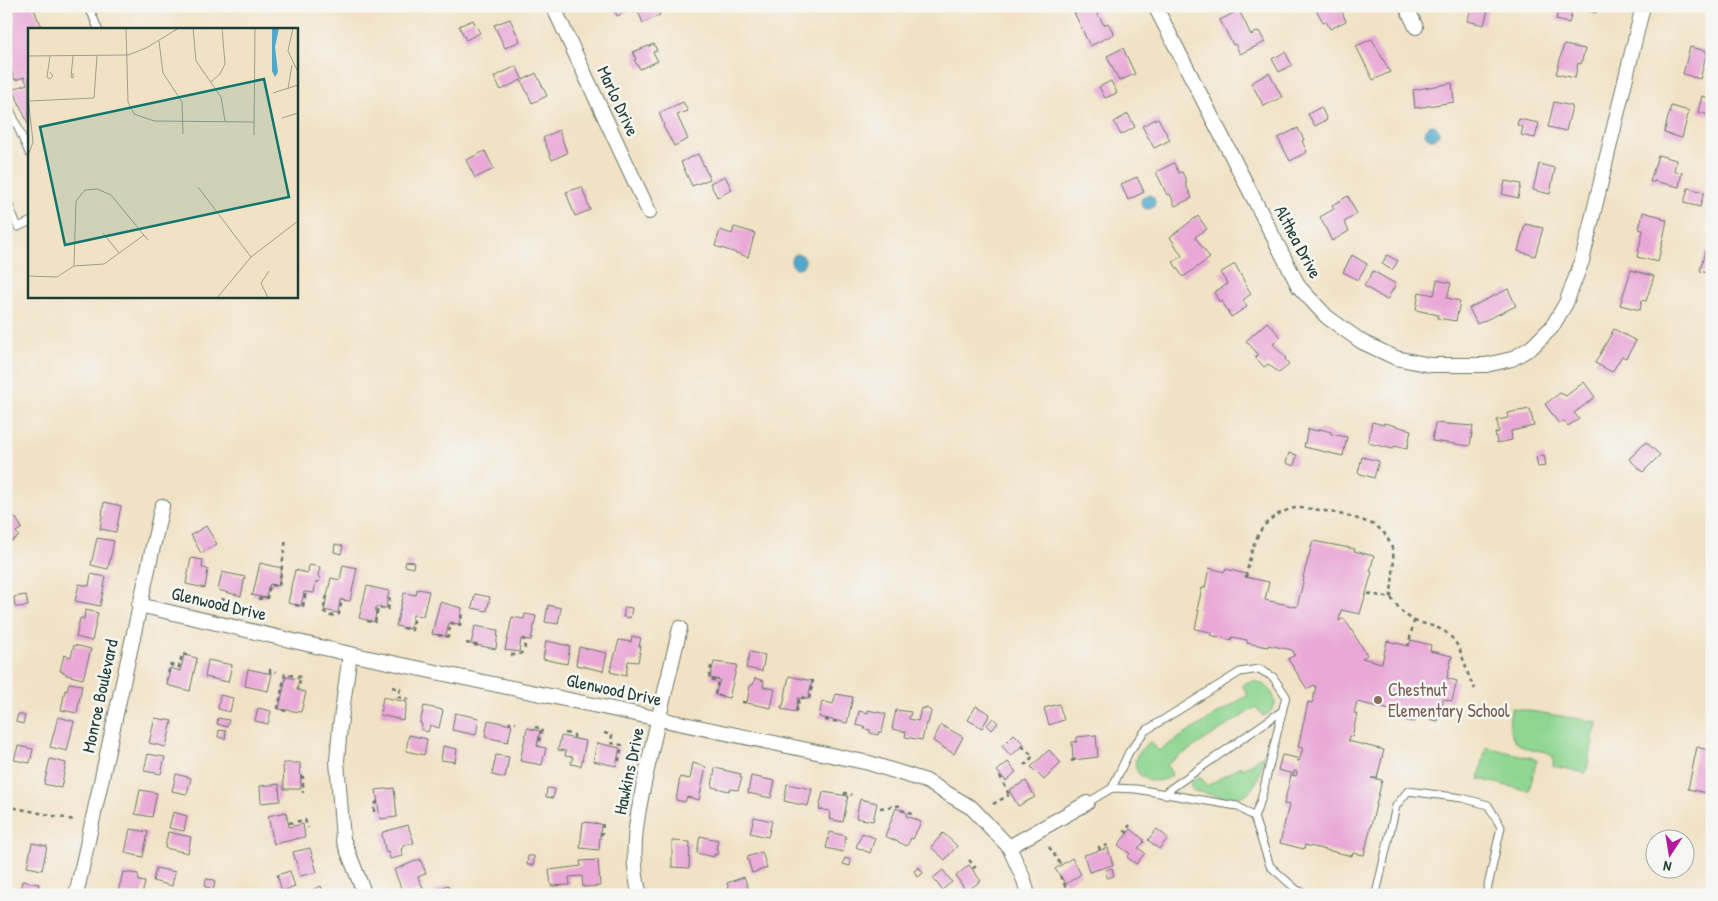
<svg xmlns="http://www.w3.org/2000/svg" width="1718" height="901" font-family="'Patrick Hand',sans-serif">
	<rect width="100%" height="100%" fill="#f6f6f2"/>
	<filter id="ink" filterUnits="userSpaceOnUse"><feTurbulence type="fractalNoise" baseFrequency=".02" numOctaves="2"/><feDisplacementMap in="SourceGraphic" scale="10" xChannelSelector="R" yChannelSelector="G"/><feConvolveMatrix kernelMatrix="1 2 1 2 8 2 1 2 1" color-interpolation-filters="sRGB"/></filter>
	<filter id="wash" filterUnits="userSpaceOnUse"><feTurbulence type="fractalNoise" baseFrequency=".0096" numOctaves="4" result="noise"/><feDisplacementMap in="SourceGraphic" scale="20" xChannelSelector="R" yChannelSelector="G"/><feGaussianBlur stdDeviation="1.12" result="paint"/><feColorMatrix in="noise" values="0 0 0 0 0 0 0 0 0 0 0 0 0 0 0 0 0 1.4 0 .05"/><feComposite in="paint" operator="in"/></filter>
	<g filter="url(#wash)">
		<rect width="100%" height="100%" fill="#f1e2c5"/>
		<g fill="#8ed691" stroke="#568a62">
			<path d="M1254,681C1266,683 1275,692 1275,705L1269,713L1263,716L1256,707L1167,764L1172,775C1158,787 1131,780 1136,758C1138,751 1145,746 1150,742H1152L1158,751L1248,695L1243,687L1244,683Z"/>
			<path d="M1512,708L1597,722L1586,773L1553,766C1557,746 1534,753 1525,748C1509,741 1507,722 1512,708Z"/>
			<path d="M1486,747L1537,759L1529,791L1479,779Z"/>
			<path d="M1264,755C1254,807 1238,800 1194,791L1191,788L1190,783L1197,778H1201L1207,786L1240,766L1242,769Z"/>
		</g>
		<g fill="#4fa8cc" stroke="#377280">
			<circle cx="1432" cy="132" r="7"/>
			<circle cx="1148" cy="202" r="7"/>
			<circle cx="798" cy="261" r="7"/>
		</g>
		<g id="blocks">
			<g fill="#e9a8d7">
				<path d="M6,6H33L38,20H39L43,29H29V126L13,89L27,84L24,77L15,80L6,60Z"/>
				<path d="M613,6H638L617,16Z"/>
				<path d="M644,6H656L660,15L643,23L637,9Z"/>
				<path d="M1071,6H1093L1104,25L1108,23L1114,34L1090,46Z"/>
				<path d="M1314,6H1345L1347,10L1342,12L1346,21L1330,29L1326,21L1323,22Z"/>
				<path d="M1469,6H1489L1484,25L1467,21L1471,10L1469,9Z"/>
				<path d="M1559,6L1573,8L1569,23L1556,20Z"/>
				<path d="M1578,6H1598L1596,13L1577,8Z"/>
				<path d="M1239,10L1251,35L1259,31L1265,42L1240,54L1235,44L1233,45L1220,20Z"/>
				<path d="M510,19L520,41L505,48L494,25Z"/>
				<path d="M473,20L480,33L466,40L459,26Z"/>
				<path d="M1372,39L1390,72L1373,80L1356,46Z"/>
				<path d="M654,44L657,51L653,52L658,61L640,69L634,60L636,59L633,52Z"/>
				<path d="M1564,45L1585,49L1581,64L1578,63L1575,78L1556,74Z"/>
				<path d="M1690,47L1707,51L1700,79L1683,74Z"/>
				<path d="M1123,48L1135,74L1119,81L1107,56Z"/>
				<path d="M1285,52L1292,65L1279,72L1272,59Z"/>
				<path d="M516,66L523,80L536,73L547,96L532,103L521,80L501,90L494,77Z"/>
				<path d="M1269,73L1282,97L1264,106L1251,83Z"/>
				<path d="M1111,81L1117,93L1105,98L1099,87Z"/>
				<path d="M1452,83L1454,102L1415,108L1413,90Z"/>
				<path d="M1702,96L1712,99V116L1698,112Z"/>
				<path d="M683,102L688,111L677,115L688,139L674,146L663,126L664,125L659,113Z"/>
				<path d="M1554,102L1572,106L1566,131L1548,127Z"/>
				<path d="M1671,106L1689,111L1682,138L1664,133Z"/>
				<path d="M1321,107L1327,120L1315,126L1308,114Z"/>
				<path d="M1128,114L1135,127L1121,135L1114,122Z"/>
				<path d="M1158,118L1170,140L1154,148L1142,126Z"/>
				<path d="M1519,119L1539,123L1535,138L1521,135L1523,127L1517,125Z"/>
				<path d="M1298,128L1304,140L1302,141L1307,152L1290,161L1278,138Z"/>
				<path d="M559,130L567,153L552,160L543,138Z"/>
				<path d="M485,151L494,169L475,178L466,160Z"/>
				<path d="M698,154L710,179L692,186L681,162Z"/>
				<path d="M1658,155L1676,160L1674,171L1682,172L1679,187L1654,181V182H1650Z"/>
				<path d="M1174,163L1179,173L1182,172L1187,182L1185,183L1192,198L1175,206L1170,194L1167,195L1156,172Z"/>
				<path d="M1539,164L1555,168L1550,194L1533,190Z"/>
				<path d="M725,176L732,190L717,197L710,183Z"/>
				<path d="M1137,177L1144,192L1128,200L1121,184Z"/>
				<path d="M1505,181L1521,184L1518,198L1502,194Z"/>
				<path d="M582,187L590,210L575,216L566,192Z"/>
				<path d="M1688,188L1704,192L1700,207L1684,203Z"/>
				<path d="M1348,196L1357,214L1344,222L1349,231L1332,241L1320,217L1334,209L1332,205Z"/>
				<path d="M1643,212L1662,217L1661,219L1667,220L1658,262L1637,257L1643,230L1639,229Z"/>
				<path d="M1198,216L1207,229L1195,237L1210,258L1183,277L1173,262L1182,256L1170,237Z"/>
				<path d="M1525,224L1543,228L1535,256L1518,251Z"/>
				<path d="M734,227L755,233L748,257L715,246L720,230L732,234Z"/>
				<path d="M1705,251L1712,253V274L1700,271Z"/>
				<path d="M1352,255L1367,264L1358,280L1343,272Z"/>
				<path d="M1387,255L1398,261L1392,270L1382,264Z"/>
				<path d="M1235,264L1251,294L1243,300L1247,307L1231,317L1222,301L1219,302L1214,292L1228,284L1220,273Z"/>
				<path d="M1631,270L1654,276L1646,301L1642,300L1640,310L1620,305Z"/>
				<path d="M1373,271L1396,284L1387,300L1364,286Z"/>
				<path d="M1437,280L1451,283L1447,298L1460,301L1456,321L1437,318L1438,315L1416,310L1419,292L1434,295Z"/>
				<path d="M1508,289L1516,306L1477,324L1469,308Z"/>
				<path d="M1267,322L1281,337L1273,344L1286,358L1285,359L1289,365L1279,373L1268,364L1264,367L1255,357L1258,354L1246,341Z"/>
				<path d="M1614,329L1636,341L1626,358L1622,356L1612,372L1595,363Z"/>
				<path d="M1584,382L1595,397L1574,413L1579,419L1568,426L1564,421L1559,424L1545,404L1560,393L1566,396Z"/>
				<path d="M1530,409L1534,426L1511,431L1512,440L1497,443L1495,433L1499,432L1497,420L1508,418L1507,413Z"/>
				<path d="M1372,422L1384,425V423L1411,430L1407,449L1394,446L1393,449L1368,443Z"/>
				<path d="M1435,423L1473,426L1470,446L1432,441Z"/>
				<path d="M1308,429L1319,431L1320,429L1331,432V434L1347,437L1343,456L1304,447Z"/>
				<path d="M1646,442L1660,455L1643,472L1629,459Z"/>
				<path d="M1289,453L1297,455L1294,466L1286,463Z"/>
				<path d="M1544,455L1546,466L1538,467L1536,457Z"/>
				<path d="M1362,457L1379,461L1374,478L1358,473Z"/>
				<path d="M104,502L121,506L116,532L100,529Z"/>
				<path d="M16,518L22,528L16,532L19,536L6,545V524Z"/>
				<path d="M206,526L217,544L201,553L191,535Z"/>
				<path d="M97,538L114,541L108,569L91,565Z"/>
				<path d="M1313,541L1355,549L1354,551L1374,556L1370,571L1372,572L1360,614L1341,610L1339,621L1344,618L1367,655L1362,658L1382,663L1387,641L1409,646L1411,640L1431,645L1430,651L1452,656L1447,678L1457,681L1452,701L1443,699L1438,721L1415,716L1414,722L1393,718L1395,711L1357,702L1354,713L1357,714L1352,737L1349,736L1348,741L1384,750L1377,778H1371L1382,780L1364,855L1353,853L1352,856L1305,845L1304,849L1280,843L1289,805L1284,804L1291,775L1296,776L1297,772L1294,771V774L1278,770L1282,755L1297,758V761H1299L1303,748L1298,747L1308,702L1312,703L1316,686L1315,687L1314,685L1307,689L1288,659L1295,655L1292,650L1268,645V647L1247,643V640L1232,637L1231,640L1210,635L1211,632L1195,629L1199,610H1197L1202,588H1205L1209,568L1225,572L1226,569L1246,574L1245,577L1269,582L1265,600L1297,607L1304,578L1303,577Z"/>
				<path d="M335,544L343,546L341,554L334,552Z"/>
				<path d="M191,558L203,560L202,568L208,569L205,588L186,584Z"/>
				<path d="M406,561L414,562L413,568L405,566Z"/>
				<path d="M260,563L282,568L278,586L270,584L269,587H268L266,598L251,595L253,594Z"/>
				<path d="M309,565L320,567L318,576L320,578L319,582H316L314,593L304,592L301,606L288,603L291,589H290L291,587L295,570L308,573Z"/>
				<path d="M343,565L357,568L350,601L340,600L338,613L324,610L331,578L340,580Z"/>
				<path d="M222,572L245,577L241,596L218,590Z"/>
				<path d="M91,574L106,577L100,606L75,601L79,584L89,586Z"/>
				<path d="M367,586L389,591L386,608L376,607L375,622L359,618Z"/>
				<path d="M417,589L429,591L423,616L413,615L410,629L396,626L404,593L416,595Z"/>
				<path d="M475,594L490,597L487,611L472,608Z"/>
				<path d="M26,595L28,606L15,607L14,597Z"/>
				<path d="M440,602L462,608L459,624L449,623L446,636L432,634Z"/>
				<path d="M548,605L561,608L558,624L545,622Z"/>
				<path d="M625,607L632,608L630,618L623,617Z"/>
				<path d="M85,610L98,613L92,641L76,637L80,618L84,619Z"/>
				<path d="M525,614L536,616L531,640L521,639L519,652L505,650L512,617L524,619Z"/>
				<path d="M475,626L498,630L496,649L471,644Z"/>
				<path d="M632,636L641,638L639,646H641L638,662L628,661L626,676L610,672L619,640L631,642Z"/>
				<path d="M546,641L570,646L567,664L543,659Z"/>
				<path d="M74,645L91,649L83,679L66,675V673L60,671L64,655L71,657Z"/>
				<path d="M579,647L607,653L603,671L576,665Z"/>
				<path d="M750,652L765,655L762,671L746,668Z"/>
				<path d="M184,655L197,658L190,691L167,685L170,668L180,671Z"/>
				<path d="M208,660L232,665L228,682L205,677Z"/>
				<path d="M714,662L737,665L729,698L715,695L720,680L710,678Z"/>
				<path d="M248,669L272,674L268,691L245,686Z"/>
				<path d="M789,676L812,681L808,699L798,698L796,712L781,709V706H783Z"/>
				<path d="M286,677L299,679L297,690L306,692L301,712L279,709Z"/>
				<path d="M755,678L764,681L763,687L775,689L771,708L747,703L750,685H753Z"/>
				<path d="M69,683L82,685L77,713L61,710L65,690L67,691Z"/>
				<path d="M836,694L853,697L847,723L819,717L822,701L833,704Z"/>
				<path d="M220,695L233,698L230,712L218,709Z"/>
				<path d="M383,697L407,702L403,720L380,715Z"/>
				<path d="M1059,704L1064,720L1049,725L1044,708Z"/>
				<path d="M424,706L443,710L439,728L430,725L428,732L421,730L422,724L420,723Z"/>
				<path d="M976,706L990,714L982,728L968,720Z"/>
				<path d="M925,707L931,711L928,724L926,723L922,740L905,737L906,732L892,729L896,710L911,712L909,719L918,721L921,708L925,709Z"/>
				<path d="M258,708L271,711L268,724L255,721Z"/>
				<path d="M868,710L886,714L882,732H879L878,735L870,733V730L864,729L865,727L856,725L859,711L868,713Z"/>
				<path d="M455,713L479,718L476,735L452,730Z"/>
				<path d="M18,714L25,716L23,724L16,722Z"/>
				<path d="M58,717L74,721L67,751L50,747Z"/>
				<path d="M155,718L172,721L166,747L149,743Z"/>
				<path d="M218,718L229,720L227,727L217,724Z"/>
				<path d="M993,718L998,723L992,730L987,725Z"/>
				<path d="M488,720L512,725L508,742L485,737Z"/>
				<path d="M941,725L963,737L954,754L933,741Z"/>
				<path d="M527,728L540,731L537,746L546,748L542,765L520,761Z"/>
				<path d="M219,730L226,731L225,739L218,737Z"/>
				<path d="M1014,734L1024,744L1011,756L1002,746Z"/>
				<path d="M409,735L427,739L424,755L406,751Z"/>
				<path d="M1096,735L1098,757L1073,760L1072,742H1077V737Z"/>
				<path d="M561,736L586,741L581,766L571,764L573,757L565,756L566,751L558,750Z"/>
				<path d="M597,743L620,748L616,766L593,761Z"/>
				<path d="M18,746L33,749L30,763L14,760Z"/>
				<path d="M443,746L457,749L455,762L441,760Z"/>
				<path d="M1697,747L1712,751L1711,792L1708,791L1707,793L1688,789Z"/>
				<path d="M1049,750L1061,763L1044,780L1031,767Z"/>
				<path d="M148,754L165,757L161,774L144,771Z"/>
				<path d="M496,755L509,757L505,778L492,775Z"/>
				<path d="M50,759L66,763L61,788L44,784Z"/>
				<path d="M1008,762L1016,772L1006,781L997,771Z"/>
				<path d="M283,763H300L301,789H284Z"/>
				<path d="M693,763L706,767L699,800L687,797L685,802L676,800L680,777L690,779Z"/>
				<path d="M715,768L741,774L740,777L742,778L738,790L730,789L729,791L712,787Z"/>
				<path d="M176,774L191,778L187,794L172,791Z"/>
				<path d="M751,776L775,781L771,798L748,793Z"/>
				<path d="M1026,781L1035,797L1018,806L1009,790Z"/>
				<path d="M279,784L280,801L261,803L260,786Z"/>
				<path d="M787,784L812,789L808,806L784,801Z"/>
				<path d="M394,788L397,817L380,819L376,790Z"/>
				<path d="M547,788L555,789L553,798L546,797Z"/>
				<path d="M140,790L157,793L152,817L135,814Z"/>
				<path d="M823,792L848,796L843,822L829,819L830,811L819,809Z"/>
				<path d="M860,799L877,803L873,821L856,818Z"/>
				<path d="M896,808L907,813L906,816L918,820V821L921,822L913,839L911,838L907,846L885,836Z"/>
				<path d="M173,812L187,816L184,831L169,828Z"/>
				<path d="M286,812L289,827L303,824L305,837L274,844L268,816Z"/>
				<path d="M754,817L772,821L768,837L750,833Z"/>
				<path d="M583,822L601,824L599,850L580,848Z"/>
				<path d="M408,825L414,843L403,846V848L401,849L403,856L390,859L388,852L386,853L382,835L383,832Z"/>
				<path d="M130,829L148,832L143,857L125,853Z"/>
				<path d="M1131,829L1143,839L1144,842L1138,848L1145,853L1136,864L1127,857L1130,854L1118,845Z"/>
				<path d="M1157,829L1168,838L1159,849L1148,840Z"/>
				<path d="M168,832L191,837L188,853L165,848Z"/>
				<path d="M830,832L846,836L843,852L826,848Z"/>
				<path d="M862,833L875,838L870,853L856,847Z"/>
				<path d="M943,833L957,846L945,860L931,847Z"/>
				<path d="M700,836L718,840L716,849H718L717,855L714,854V857L697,853Z"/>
				<path d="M672,841L690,842L689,868L672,867Z"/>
				<path d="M32,843L47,846L42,870L27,867Z"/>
				<path d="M310,848L317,872L300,876L293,852Z"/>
				<path d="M1108,848L1113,865L1089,872L1084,855Z"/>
				<path d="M762,852L767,868L752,873L747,857Z"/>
				<path d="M528,856H534V865H527Z"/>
				<path d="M845,858L851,860L850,866L843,864Z"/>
				<path d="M1072,858L1081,874L1066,884L1055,869Z"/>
				<path d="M420,859L426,873L418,877L423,888L408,895H404L394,870Z"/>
				<path d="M598,860L600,886L583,887L582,876L569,877L570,885L551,886L549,870L581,866L580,861Z"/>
				<path d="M969,865L981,881L966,891L956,876Z"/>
				<path d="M919,867L923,873L918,877L914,871Z"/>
				<path d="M156,868L175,872L172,886L153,881Z"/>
				<path d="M1112,868L1114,876L1107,878L1105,870Z"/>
				<path d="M943,870L952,882L942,890L933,878Z"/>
				<path d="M290,871L295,887L282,891L277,875Z"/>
				<path d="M123,872L138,874L139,881L145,882L142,895L118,892Z"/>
				<path d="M744,877L751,895H731L727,883Z"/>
				<path d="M206,879L215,880L214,888L205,887Z"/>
				<path d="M22,881L39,884L36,895H19Z"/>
				<path d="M448,885L453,895H435L434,891Z"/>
				<path d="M321,886L324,895H305V893Z"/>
			</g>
		</g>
	</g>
	<g filter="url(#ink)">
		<use href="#blocks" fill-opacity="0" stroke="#687767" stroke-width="1"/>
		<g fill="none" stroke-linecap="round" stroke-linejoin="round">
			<defs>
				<g id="lane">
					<path d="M85,6L92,14L98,29"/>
					<path d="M6,100L29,153"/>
					<path d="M6,199L18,227L29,222"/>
					<path d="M1112,788L1129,752L1145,731L1240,672L1259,669L1273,677L1286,696L1261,800L1254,817"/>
					<path d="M1163,794L1282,711"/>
					<path d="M1087,803L1112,788L1136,789L1237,806L1254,817L1270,866L1297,890L1309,895"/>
					<path d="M1376,894L1396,806L1408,791L1462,798L1488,805L1501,827L1486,895"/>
					<path d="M1368,895H1404"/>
				</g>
				<g id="street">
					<path d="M553,6L649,212"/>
					<path d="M1155,6L1299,287L1327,317L1362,342L1396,358L1430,365H1486L1512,359L1532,347L1552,327L1566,303L1582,261L1643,6"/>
					<path d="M1406,6L1416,27"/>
					<path d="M139,605L350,654L869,763L926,781L972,808L1009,847L1024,880L1028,895"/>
					<path d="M350,654L340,726L337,761L343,839L365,895"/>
					<path d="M1009,847L1087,803"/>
					<path d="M76,895L162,506"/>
					<path d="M640,895C626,846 642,795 652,747C661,707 671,667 680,628"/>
				</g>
			</defs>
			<use href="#lane" stroke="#687767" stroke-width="9"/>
			<use href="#street" stroke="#687767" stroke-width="16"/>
			<g stroke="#687767" stroke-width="2.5" stroke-dasharray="4 4" stroke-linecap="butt">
				<path d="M1246,577C1250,556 1254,533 1271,519C1277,514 1288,509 1296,508C1313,507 1358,517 1374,525C1381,529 1386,534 1389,541C1398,557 1391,580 1391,598L1365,593"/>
				<path d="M327,596L323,611L330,616L339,614L342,599"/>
				<path d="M1391,598L1403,613L1414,621L1408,646"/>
				<path d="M221,599L229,601L231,593"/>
				<path d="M258,599L267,598L270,585L279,586L286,539"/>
				<path d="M295,605L303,606L306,591"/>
				<path d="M367,621L375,622L378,608L388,609L390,598"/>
				<path d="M1414,621C1425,624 1442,627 1450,636C1464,649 1465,673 1475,689"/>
				<path d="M403,628L412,630L415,615"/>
				<path d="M438,635L448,637L451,623L460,625L462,614"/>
				<path d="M466,643L480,646"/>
				<path d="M511,655C523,656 528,649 523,638"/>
				<path d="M711,666L709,679L718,681L715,695L723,696"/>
				<path d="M270,673V670L276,672"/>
				<path d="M167,681L170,665L179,667L182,654L190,656"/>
				<path d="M392,687L400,689L398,697L408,699L407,703"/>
				<path d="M742,702L750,703"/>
				<path d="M286,711L278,709L285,674L301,677L298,690"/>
				<path d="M796,711L800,697L809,699L813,681H811"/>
				<path d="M825,720L840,722"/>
				<path d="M510,725V722L516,723"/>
				<path d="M535,727L542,729L538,746"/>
				<path d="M565,733L574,735V739"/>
				<path d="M604,733L612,735L611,743L622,745L618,764H617"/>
				<path d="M1022,746L1033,756L1025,765"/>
				<path d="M1071,761L1077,759"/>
				<path d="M1000,776L1009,795"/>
				<path d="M301,777H303V793"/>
				<path d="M845,795V793L852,795"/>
				<path d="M993,804L1009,795"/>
				<path d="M6,806L74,820"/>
				<path d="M880,808L903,805"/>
				<path d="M901,810L911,813L909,817"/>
				<path d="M374,812V805L378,801"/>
				<path d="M289,823L305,820L308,828"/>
				<path d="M1128,833L1125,831L1130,825"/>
				<path d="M600,834H602L603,821"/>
				<path d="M1049,847L1061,865"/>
				<path d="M1100,850L1099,847L1109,845"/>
				<path d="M969,860L975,867L972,869"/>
				<path d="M1060,876L1070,895"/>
			</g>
			<use href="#lane" stroke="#fff" stroke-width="7"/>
			<use href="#street" stroke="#fff" stroke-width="14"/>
		</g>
	</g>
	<circle fill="#8d6e63" stroke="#f6f6f2" stroke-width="2" cx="1378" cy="700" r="5"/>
	<g text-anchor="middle" stroke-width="5" stroke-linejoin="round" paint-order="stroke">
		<g font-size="18" fill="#1f3d34" stroke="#f6f6f2">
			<text transform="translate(618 101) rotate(65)" y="6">Marlo Drive</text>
			<text transform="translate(1298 242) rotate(62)" y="6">Althea Drive</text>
			<text transform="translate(219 604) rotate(13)" y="6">Glenwood Drive</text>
			<text transform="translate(614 690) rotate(12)" y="6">Glenwood Drive</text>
			<text transform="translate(100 696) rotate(-78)" y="6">Monroe Boulevard</text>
			<text transform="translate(629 771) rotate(-78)" y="6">Hawkins Drive</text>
		</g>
		<g font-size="18" fill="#785e54" stroke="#f6f6f2" text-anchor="start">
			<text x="1388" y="696">Chestnut<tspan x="1388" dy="21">Elementary School</tspan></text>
		</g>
	</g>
	<g transform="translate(28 28)">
		<rect width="270" height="270" fill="#f1e2c5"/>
		<path d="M244,0H251L247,19L250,44L247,49L244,43Z" fill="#4fa8cc"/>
		<path fill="none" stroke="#9da08b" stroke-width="1" d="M98,0L100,74L106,86L126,93L226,94M165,0L168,33L193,69L197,93M265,0L260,23L270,44M131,13L135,45L154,74L155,106M0,28L100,27L118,20L151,0M45,28L43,49L45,50V45M22,44L25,48L22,51L19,49L22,28M183,54L192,46L197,36L194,0M260,61L264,37M245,65L270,57M0,69L5,114L0,128M1,73L66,70L69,28M254,90L270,85M226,107L227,0M170,159L223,229M75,205L91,225M46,238L48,173L57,162L69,161L83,167L120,212M0,248L29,249L46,238L76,236L116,207M189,270L223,229L270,193M240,270L233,255L241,243"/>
		<path fill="#0f766e" fill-opacity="0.15" stroke="#0f766e" stroke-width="2.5" d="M236,51L261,169L37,217L12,99Z"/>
		<rect width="270" height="270" fill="none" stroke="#1f3d34" stroke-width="2.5"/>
	</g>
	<rect width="1718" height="901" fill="none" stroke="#f6f6f2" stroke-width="25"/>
	<g transform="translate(1670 854) rotate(192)"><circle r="24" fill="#f6f6f2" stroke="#a0aca6"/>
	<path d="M0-4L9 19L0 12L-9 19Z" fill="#b5179e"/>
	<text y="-8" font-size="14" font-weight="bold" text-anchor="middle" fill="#1f3d34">N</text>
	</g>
</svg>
